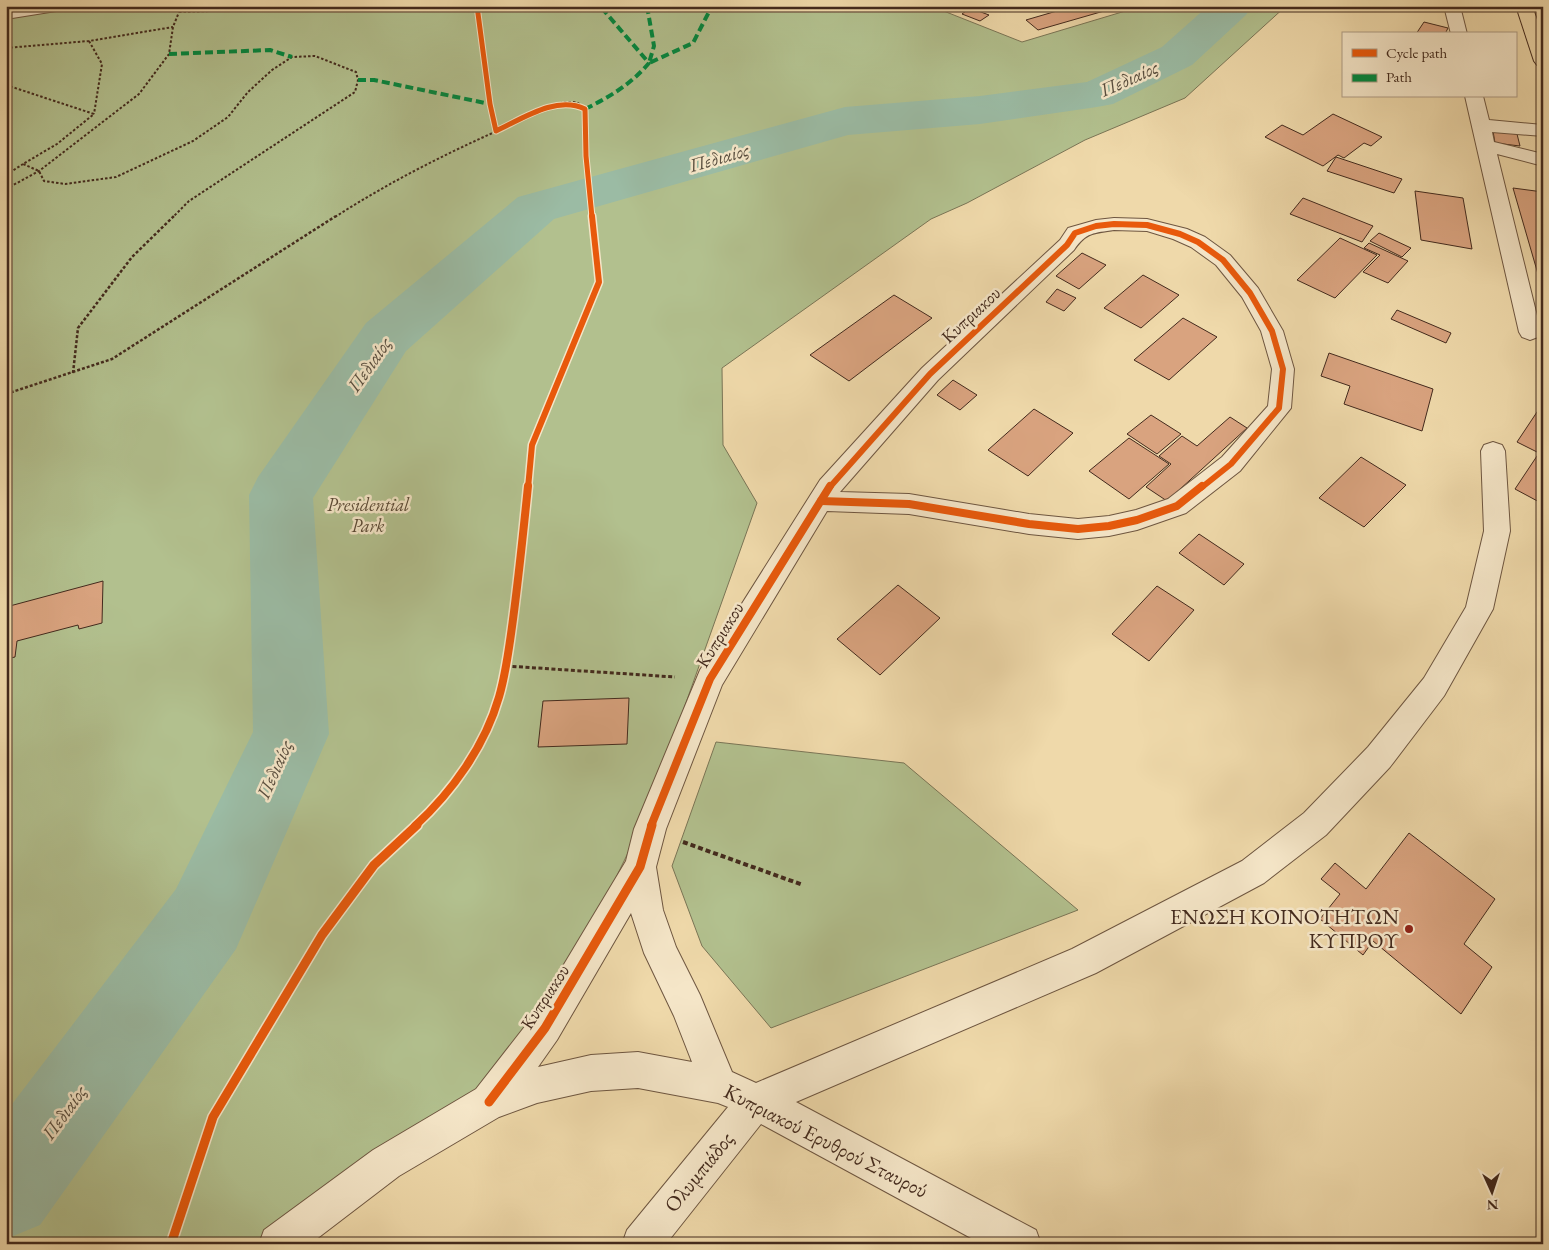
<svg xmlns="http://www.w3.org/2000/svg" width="1549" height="1250" font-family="'EB Garamond',serif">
	<rect width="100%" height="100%" fill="#efd9aa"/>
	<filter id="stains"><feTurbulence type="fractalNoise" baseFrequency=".004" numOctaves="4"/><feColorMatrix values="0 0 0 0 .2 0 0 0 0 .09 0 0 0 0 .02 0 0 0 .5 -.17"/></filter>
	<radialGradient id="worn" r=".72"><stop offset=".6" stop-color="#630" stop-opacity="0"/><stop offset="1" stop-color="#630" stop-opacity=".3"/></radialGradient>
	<g fill="#b2c08e" stroke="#7a7556">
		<path d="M6,6H931L1022,42L1142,6H1286L1185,98L1085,140L967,203L931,219L722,368L723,445L757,503L645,818L524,1066L266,1244H6Z"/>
		<path d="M716,742L904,763L1078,910L771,1028L702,946L672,866Z"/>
	</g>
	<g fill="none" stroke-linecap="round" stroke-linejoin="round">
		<path fill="#9bbba4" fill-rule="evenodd" d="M1208,6H1252L1246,15L1192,65L1113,104L1097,107L980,124L848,135L554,219L406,351L313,498L329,734L236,949L40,1225L6,1239V1112L176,889L253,732L249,495L258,477L366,323L518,197L845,107L980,96L1087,82L1162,47Z"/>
	</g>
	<g fill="#d9a37f" stroke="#432a1d">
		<path d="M1074,6H1107L1111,9L1038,30L1026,20Z"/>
		<path d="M970,8L989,15L980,21L962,14Z"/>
		<path d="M1424,22L1448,28L1445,34H1416Z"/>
		<path d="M1333,114L1382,137L1371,146L1364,143L1344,158L1338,155L1323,166L1265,137L1282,125L1303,135Z"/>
		<path d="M1493,131L1517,134L1520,146L1495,143Z"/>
		<path d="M1336,157L1402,179L1394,193L1327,171Z"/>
		<path d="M1513,188L1543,192V282L1540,281Z"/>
		<path d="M1415,191L1463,198L1472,249L1421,240Z"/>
		<path d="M1303,198L1373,226L1362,242L1290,214Z"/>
		<path d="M1379,233L1411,248L1402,257L1370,241Z"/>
		<path d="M1340,238L1377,255L1335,298L1297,280Z"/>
		<path d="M1369,243L1408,261L1388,283L1363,272L1380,255L1364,248Z"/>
		<path d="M1082,253L1106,265L1079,289L1056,276Z"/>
		<path d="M1143,275L1179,295L1141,328L1104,308Z"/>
		<path d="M1057,289L1076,298L1064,311L1046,302Z"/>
		<path d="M894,295L932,318L849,381L810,355Z"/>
		<path d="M1397,310L1451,333L1446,343L1391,319Z"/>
		<path d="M1183,318L1217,337L1169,380L1134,360Z"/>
		<path d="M1329,353L1433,389L1422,431L1344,404L1350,386L1321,376Z"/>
		<path d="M953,380L977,395L960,410L937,395Z"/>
		<path d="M1543,403V504L1515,489L1539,453L1517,442Z"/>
		<path d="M1034,409L1073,433L1028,476L988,450Z"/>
		<path d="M1151,415L1181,434L1157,454L1127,434Z"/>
		<path d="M1230,417L1247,428L1167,501L1146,487L1171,464L1159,456L1182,436L1197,446Z"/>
		<path d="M1129,438L1169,464L1129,499L1089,471Z"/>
		<path d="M1361,457L1406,485L1364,527L1319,498Z"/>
		<path d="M1199,534L1244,564L1224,585L1179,553Z"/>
		<path d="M103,581L102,623L79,629L78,625L17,641L15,657L6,659V607Z"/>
		<path d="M898,585L940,618L880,675L837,639Z"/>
		<path d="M1157,586L1194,610L1149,661L1112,634Z"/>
		<path d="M629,698L627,744L538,747L543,701Z"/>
		<path d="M1409,833L1495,899L1464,944L1492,967L1461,1014L1373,941L1363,955L1320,919L1340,894L1321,879L1335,863L1366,889Z"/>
	</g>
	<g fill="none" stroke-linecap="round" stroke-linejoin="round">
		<defs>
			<g id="minor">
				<path d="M24,6H64L62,9L56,11L6,19V9Z"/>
				<path d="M1444,6H1460L1467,34H1451Z"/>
				<path d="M1465,96H1483L1489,120L1543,125V136L1492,132L1494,142L1543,154V166L1497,154L1541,332L1538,337L1530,340L1522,337L1519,332Z"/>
				<path d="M1114,218L1147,219L1187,229L1205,237L1230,255L1258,288L1283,331L1294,369L1291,408L1240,471L1186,513L1137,530L1109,536L1078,539L1029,534L909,514L827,511L722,685L666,829L656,867L663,910L676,947L700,995L732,1072L756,1083L1072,949L1242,861L1304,813L1368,747L1424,678L1466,607L1484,531L1481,451L1484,445L1493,442L1502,445L1505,451L1510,531L1493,609L1444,696L1390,767L1326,835L1264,883L1096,973L796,1102L1036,1230L1041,1244H982L761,1124L666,1244H622L627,1230L728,1107L718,1103L638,1088L591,1091L537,1103L499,1117L399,1176L310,1244H259L264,1230L373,1150L476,1089L533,1016L626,861L634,829L700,670L820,480L922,368L1060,240L1068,228L1096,220ZM1114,230L1147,231L1173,239L1191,247L1216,265L1242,297L1261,331L1272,369L1268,406L1222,457L1168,499L1136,510L1109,516L1078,519L1029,514L909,494L840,492L938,380L1074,250C1086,232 1094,233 1114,230ZM631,913L644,953L674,1016L692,1062L638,1052L591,1055L538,1067L557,1040Z"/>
			</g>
			<path id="major" d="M1516,6H1532L1543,36V66L1537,65L1534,61Z"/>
		</defs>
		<use href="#minor" stroke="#6e5640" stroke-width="2"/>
		<use href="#major" stroke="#432a1d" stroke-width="2"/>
		<g stroke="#432a1d" stroke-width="2" stroke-dasharray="2.5 2" stroke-linecap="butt">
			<path d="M477,6L490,104L496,131"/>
			<path d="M179,12L246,10L277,6"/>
			<path d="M89,41L102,64L94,114"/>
			<path d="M6,48L89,41L173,27"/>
			<path d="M6,85L94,114L57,144L23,164L39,171L44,181L65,184L116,177L193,141L228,117L248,92L272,70L292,57L315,56L356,72L358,80L355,92L189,201L173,217"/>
			<path d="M6,175L23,164"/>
			<path d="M6,189L39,171L139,94L169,54L173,27L179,12V6"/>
			<path d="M335,217C394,179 457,148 522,120C537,113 555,101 572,102C578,102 581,105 585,109L586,156L592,217"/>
		</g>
		<g stroke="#432a1d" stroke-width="2.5" stroke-dasharray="3 2" stroke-linecap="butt">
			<path d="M592,216L593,229"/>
			<path d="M73,373L78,328L132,257L174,216"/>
			<path d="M6,394L112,359L336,216"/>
		</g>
		<path stroke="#432a1d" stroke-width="3" stroke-dasharray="4 2.5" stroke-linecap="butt" d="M506,666L675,677"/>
		<path stroke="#432a1d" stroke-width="4" stroke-dasharray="5 3" stroke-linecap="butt" d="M683,842L803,885"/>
		<use href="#minor" fill="#f5e6c8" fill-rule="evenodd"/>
		<use href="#major" fill="#efd9aa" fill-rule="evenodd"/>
		<g stroke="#00873e" stroke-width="4" stroke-dasharray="8 4" stroke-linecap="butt">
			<path d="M647,6L654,46L649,63L693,43L712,6"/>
			<path d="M169,54L270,50L292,57"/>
			<path d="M358,80H374L490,104"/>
			<path d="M585,109C610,97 631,84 649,63L600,6"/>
		</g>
		<defs>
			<path id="cycleway-far3" d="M477,6L490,104L496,131C522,119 556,95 585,109L586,156L592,217"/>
			<g id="cycleway-far2">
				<path d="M528,488L532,445L599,282L592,216"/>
				<path d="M829,488L930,374L1067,245L1075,233L1096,226L1114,224L1147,225L1180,234L1198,242L1223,260L1250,293L1272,331L1283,369L1279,408L1231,464L1201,488"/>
			</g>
			<g id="cycleway-far1">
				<path d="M821,501L909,504L1029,524L1078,529L1109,526L1137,520L1177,506L1202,486"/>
				<path d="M415,826C452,792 485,746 499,697C505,677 508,655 511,634C518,585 523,535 528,486"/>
				<path d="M651,826L710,679L830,486"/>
			</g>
			<g id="cycleway">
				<path d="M489,1102L545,1028L640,867L652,825"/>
				<path d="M171,1244L213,1117L322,935L374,865L417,825"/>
			</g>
		</defs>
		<use href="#cycleway-far3" stroke="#f5e6c8" stroke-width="7"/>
		<use href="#cycleway-far2" stroke="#f5e6c8" stroke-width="9"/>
		<use href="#cycleway-far1" stroke="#f5e6c8" stroke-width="11"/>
		<use href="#cycleway" stroke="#f5e6c8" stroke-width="12"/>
		<use href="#cycleway-far3" stroke="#e8590c" stroke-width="5"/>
		<use href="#cycleway-far2" stroke="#e8590c" stroke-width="6"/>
		<use href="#cycleway-far1" stroke="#e8590c" stroke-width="8"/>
		<use href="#cycleway" stroke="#e8590c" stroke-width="9"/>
	</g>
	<circle fill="#8f2418" stroke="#f5e6c8" stroke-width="2" cx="1409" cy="929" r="5"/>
	<g text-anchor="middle" stroke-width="5" stroke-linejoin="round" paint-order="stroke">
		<g font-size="18" fill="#432a1d" stroke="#f5e6c8">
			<text transform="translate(971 315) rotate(-43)" y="6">Κυπριακου</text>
			<text transform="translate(720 635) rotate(-58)" y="6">Κυπριακου</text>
			<text transform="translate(545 997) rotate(-57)" y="6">Κυπριακου</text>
		</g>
		<g font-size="18" font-style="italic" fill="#594834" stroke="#f5e6c8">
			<text x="368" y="511">Presidential<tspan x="368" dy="21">Park</tspan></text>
		</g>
		<g font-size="19" font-style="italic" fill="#594e3f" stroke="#f5e6c8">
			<text transform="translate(1129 78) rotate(-24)" y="7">Πεδιαίος</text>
			<text transform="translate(719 157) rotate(-16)" y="7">Πεδιαίος</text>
			<text transform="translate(369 364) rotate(-55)" y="7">Πεδιαίος</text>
			<text transform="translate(274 769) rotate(-66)" y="7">Πεδιαίος</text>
			<text transform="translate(64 1112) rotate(-54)" y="7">Πεδιαίος</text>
		</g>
		<g font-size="21" fill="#432a1d" stroke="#f5e6c8" text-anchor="end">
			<text x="1399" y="924">ΕΝΩΣΗ ΚΟΙΝΟΤΗΤΩΝ<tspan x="1399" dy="24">ΚΥΠΡΟΥ</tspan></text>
		</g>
		<g font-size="21" fill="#432a1d" stroke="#f5e6c8">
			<text transform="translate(826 1141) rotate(27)" y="7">Κυπριακού Ερυθρού Σταυρού</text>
			<text transform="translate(699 1172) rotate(-51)" y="7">Ολυμπιάδος</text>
		</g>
	</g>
	<rect width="1549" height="1250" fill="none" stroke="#efd9aa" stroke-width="25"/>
	<rect x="8" y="8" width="1534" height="1235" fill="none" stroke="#432a1d" stroke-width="2.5"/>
	<rect x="12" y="12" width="1524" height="1225" fill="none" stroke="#432a1d"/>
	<rect x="1342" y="32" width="175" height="65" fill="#f5e6c8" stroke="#ae9b84"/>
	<rect x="1352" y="49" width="25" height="8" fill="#e8590c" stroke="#ae9b84"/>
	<text x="1386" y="58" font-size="15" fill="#432a1d">Cycle path</text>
	<rect x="1352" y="74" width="25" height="8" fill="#00873e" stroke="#ae9b84"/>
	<text x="1386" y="82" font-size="15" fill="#432a1d">Path</text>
	<g transform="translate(1492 1192) rotate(177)" stroke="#f5e6c8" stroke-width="4" paint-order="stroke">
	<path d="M0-4L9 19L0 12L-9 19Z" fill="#432a1d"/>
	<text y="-8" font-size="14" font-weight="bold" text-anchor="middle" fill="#432a1d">N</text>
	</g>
	<rect width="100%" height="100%" filter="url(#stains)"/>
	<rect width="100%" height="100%" fill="url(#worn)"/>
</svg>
